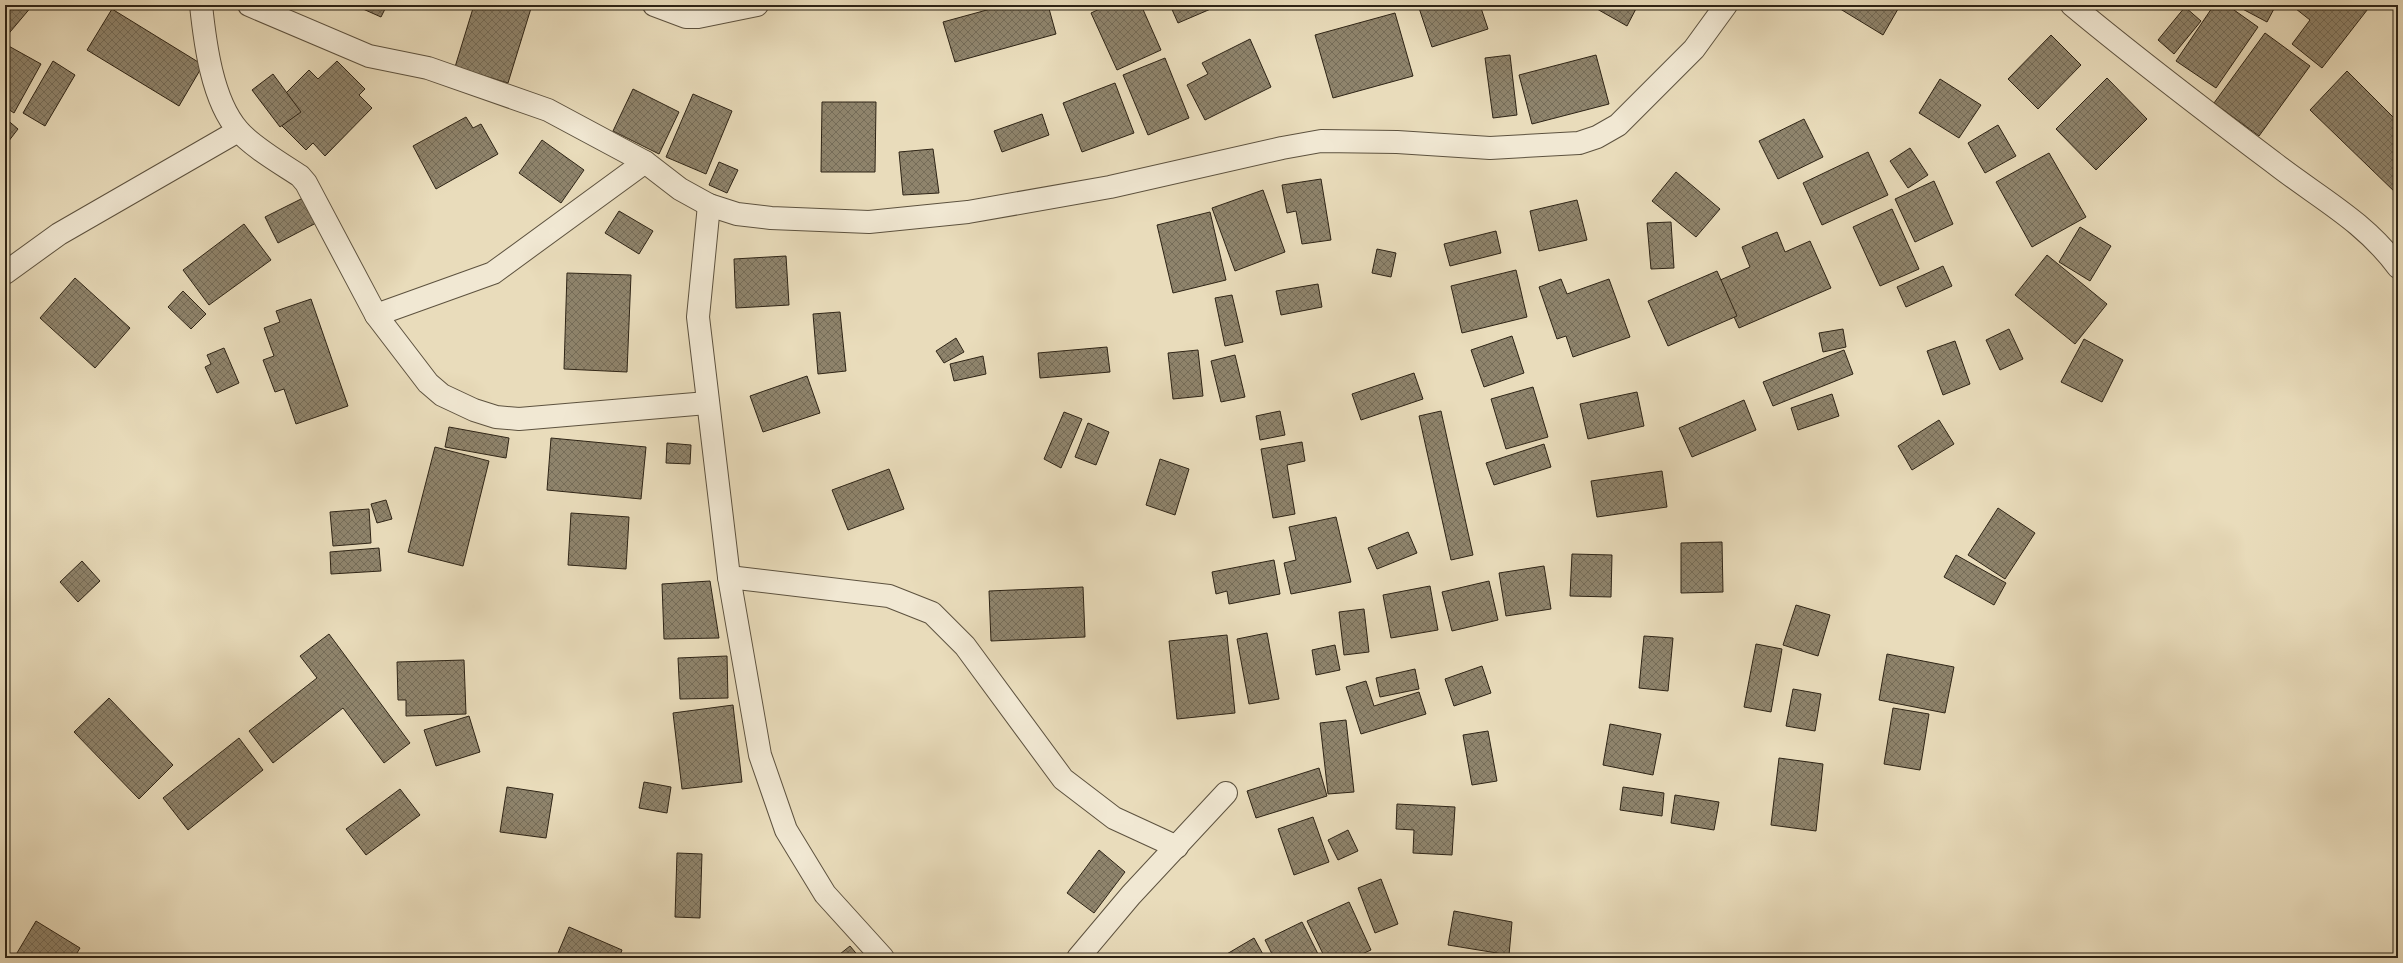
<svg xmlns="http://www.w3.org/2000/svg" width="2403" height="963" font-family="'EB Garamond',serif">
	<defs>
		<pattern id="building-cross-hatch" width="8" height="8" patternUnits="userSpaceOnUse"><rect width="8" height="8" fill="#8f846c"/><path d="M0 0l8 8M0 8l8-8" fill="none" stroke="#756c58"/></pattern>
	</defs>
	<rect width="100%" height="100%" fill="#e9dcbb"/>
	<filter id="stains"><feTurbulence type="fractalNoise" baseFrequency=".005" numOctaves="4"/><feColorMatrix values="0 0 0 0 .2 0 0 0 0 .09 0 0 0 0 .02 0 0 0 .5 -.17"/></filter>
	<radialGradient id="worn" r=".72"><stop offset=".6" stop-color="#630" stop-opacity="0"/><stop offset="1" stop-color="#630" stop-opacity=".3"/></radialGradient>
	<g fill="url(#building-cross-hatch)" stroke="#2e2416">
		<path d="M5,5L32,6L5,38Z"/>
		<path d="M354,5H387L381,17Z"/>
		<path d="M474,5H532L508,83L455,67Z"/>
		<path d="M1005,5H1048L1056,34L955,62L943,22Z"/>
		<path d="M1108,5H1141L1161,50L1117,70L1091,13Z"/>
		<path d="M1170,5H1220L1178,23Z"/>
		<path d="M1418,5H1480L1488,29L1432,47Z"/>
		<path d="M1590,5H1638L1627,26Z"/>
		<path d="M1838,5H1891L1898,9L1883,35L1837,7Z"/>
		<path d="M2214,5H2227L2258,27L2216,88L2176,61Z"/>
		<path d="M2235,5H2276L2267,22Z"/>
		<path d="M2291,5H2371L2322,68L2292,44L2310,20Z"/>
		<path d="M2185,7L2201,21L2174,54L2158,40Z"/>
		<path d="M112,9L203,65L179,106L87,50Z"/>
		<path d="M1395,13L1413,76L1333,98L1315,35Z"/>
		<path d="M2265,33L2310,66L2259,136L2214,103Z"/>
		<path d="M2051,35L2081,65L2038,109L2008,79Z"/>
		<path d="M1250,39L1271,87L1205,120L1187,85L1208,74L1202,63Z"/>
		<path d="M5,44L41,64L14,113L5,107Z"/>
		<path d="M1510,55L1517,115L1493,118L1485,58Z"/>
		<path d="M1596,55L1609,104L1532,124L1519,75Z"/>
		<path d="M1165,58L1189,118L1148,135L1123,75Z"/>
		<path d="M53,61L75,75L45,126L23,113Z"/>
		<path d="M337,61L365,89L359,95L372,108L325,156L313,143L306,150L274,118L287,105L281,98L309,70L318,79Z"/>
		<path d="M2347,71L2398,122V195L2310,110Z"/>
		<path d="M273,74L301,112L280,127L252,90Z"/>
		<path d="M2107,78L2147,119L2096,170L2056,129Z"/>
		<path d="M1940,79L1981,105L1959,138L1919,113Z"/>
		<path d="M1115,83L1134,133L1082,152L1063,103Z"/>
		<path d="M633,89L679,112L659,154L613,131Z"/>
		<path d="M693,94L732,111L706,174L666,157Z"/>
		<path d="M822,102H876L875,172H821Z"/>
		<path d="M1042,114L1049,135L1002,152L994,131Z"/>
		<path d="M466,117L473,128L481,124L498,154L436,189L413,146Z"/>
		<path d="M5,118L18,129L8,142L5,140Z"/>
		<path d="M1804,119L1823,157L1778,179L1759,141Z"/>
		<path d="M1998,125L2016,156L1985,173L1968,143Z"/>
		<path d="M542,140L584,170L561,203L519,173Z"/>
		<path d="M1910,148L1928,175L1908,188L1890,161Z"/>
		<path d="M933,149L939,193L903,195L899,152Z"/>
		<path d="M1868,152L1888,195L1822,225L1803,183Z"/>
		<path d="M2049,153L2086,217L2032,247L1996,182Z"/>
		<path d="M719,162L738,170L727,193L709,185Z"/>
		<path d="M1676,172L1720,209L1696,237L1652,201Z"/>
		<path d="M1321,179L1331,240L1302,244L1296,211L1287,213L1282,185Z"/>
		<path d="M1934,181L1953,224L1915,242L1895,199Z"/>
		<path d="M1263,190L1285,252L1235,271L1212,208Z"/>
		<path d="M305,197L318,222L278,243L265,217Z"/>
		<path d="M1577,200L1587,240L1539,251L1530,211Z"/>
		<path d="M1892,209L1919,269L1880,286L1853,227Z"/>
		<path d="M619,211L653,231L639,254L605,233Z"/>
		<path d="M1210,212L1226,280L1173,293L1157,225Z"/>
		<path d="M1671,222L1674,268L1651,269L1647,223Z"/>
		<path d="M244,224L271,260L209,305L183,270Z"/>
		<path d="M2080,227L2111,246L2090,281L2059,262Z"/>
		<path d="M1496,231L1501,253L1450,266L1444,244Z"/>
		<path d="M1777,232L1785,252L1810,241L1831,288L1739,328L1718,281L1750,267L1742,247Z"/>
		<path d="M1377,249L1396,253L1391,277L1372,273Z"/>
		<path d="M2047,255L2107,304L2075,344L2015,295Z"/>
		<path d="M786,256L789,305L736,308L734,259Z"/>
		<path d="M1943,266L1952,286L1906,307L1897,287Z"/>
		<path d="M1516,270L1527,317L1462,333L1451,286Z"/>
		<path d="M1717,271L1737,316L1668,346L1648,301Z"/>
		<path d="M567,273L631,275L627,372L564,369Z"/>
		<path d="M75,278L130,328L95,368L40,318Z"/>
		<path d="M1561,279L1567,294L1609,279L1630,337L1573,357L1566,336L1557,339L1539,287Z"/>
		<path d="M1318,284L1322,307L1281,315L1276,291Z"/>
		<path d="M183,291L206,314L191,329L168,307Z"/>
		<path d="M1232,295L1243,342L1225,346L1215,298Z"/>
		<path d="M311,299L348,406L296,424L284,389L275,392L263,360L274,356L264,328L280,322L276,311Z"/>
		<path d="M840,312L846,371L818,374L813,314Z"/>
		<path d="M1843,329L1846,347L1823,352L1819,333Z"/>
		<path d="M2009,329L2023,359L2000,370L1986,340Z"/>
		<path d="M1512,336L1524,373L1484,387L1471,350Z"/>
		<path d="M956,338L964,352L944,363L936,351Z"/>
		<path d="M2084,339L2123,360L2102,402L2061,382Z"/>
		<path d="M1955,341L1970,384L1943,395L1927,351Z"/>
		<path d="M1107,347L1110,372L1040,378L1038,353Z"/>
		<path d="M224,348L239,383L217,393L205,367L211,364L207,355Z"/>
		<path d="M1198,350L1203,396L1173,399L1168,353Z"/>
		<path d="M1844,350L1853,374L1773,406L1763,382Z"/>
		<path d="M1235,355L1245,397L1221,402L1211,361Z"/>
		<path d="M983,356L986,374L954,381L950,364Z"/>
		<path d="M1414,373L1423,399L1361,420L1352,394Z"/>
		<path d="M807,376L820,413L763,432L750,396Z"/>
		<path d="M1533,387L1548,437L1506,449L1491,399Z"/>
		<path d="M1637,392L1644,426L1588,439L1580,404Z"/>
		<path d="M1832,394L1839,416L1798,430L1791,408Z"/>
		<path d="M1744,400L1756,430L1692,457L1679,428Z"/>
		<path d="M1280,411L1285,435L1260,440L1256,416Z"/>
		<path d="M1441,411L1473,555L1451,560L1419,416Z"/>
		<path d="M1064,412L1082,419L1061,468L1044,459Z"/>
		<path d="M1939,420L1954,444L1912,470L1898,446Z"/>
		<path d="M1088,423L1109,432L1096,465L1075,457Z"/>
		<path d="M449,427L509,438L506,458L445,447Z"/>
		<path d="M551,438L646,447L641,499L547,490Z"/>
		<path d="M1302,442L1305,461L1287,465L1295,514L1273,518L1261,449Z"/>
		<path d="M667,443L691,445L690,464L666,463Z"/>
		<path d="M1544,444L1551,467L1494,485L1486,463Z"/>
		<path d="M435,447L489,461L463,566L408,552Z"/>
		<path d="M1160,459L1189,469L1175,515L1146,505Z"/>
		<path d="M889,469L904,509L848,530L832,490Z"/>
		<path d="M1662,471L1667,507L1597,517L1591,481Z"/>
		<path d="M386,500L392,519L377,523L371,504Z"/>
		<path d="M1998,508L2035,533L2005,579L1968,555Z"/>
		<path d="M369,509L371,543L333,546L330,512Z"/>
		<path d="M571,513L629,517L626,569L568,565Z"/>
		<path d="M1336,517L1351,582L1291,594L1284,563L1296,560L1289,527Z"/>
		<path d="M1408,532L1417,553L1377,569L1368,548Z"/>
		<path d="M1722,542L1723,592L1681,593V543Z"/>
		<path d="M379,548L381,571L331,574L330,552Z"/>
		<path d="M1572,554L1612,555L1611,597L1570,596Z"/>
		<path d="M1956,555L2006,583L1994,605L1944,577Z"/>
		<path d="M1274,560L1280,594L1229,604L1227,591L1216,594L1212,572Z"/>
		<path d="M82,561L100,581L78,602L60,582Z"/>
		<path d="M1544,566L1551,609L1506,616L1499,573Z"/>
		<path d="M710,581L719,638L664,639L662,584Z"/>
		<path d="M1489,581L1498,620L1452,631L1442,592Z"/>
		<path d="M1430,586L1438,630L1391,638L1383,595Z"/>
		<path d="M1083,587L1085,637L991,641L989,591Z"/>
		<path d="M1796,605L1830,615L1818,656L1783,645Z"/>
		<path d="M1364,609L1369,652L1344,655L1339,612Z"/>
		<path d="M1267,633L1279,699L1249,704L1237,639Z"/>
		<path d="M329,634L410,743L384,763L343,708L273,763L249,731L317,678L300,656Z"/>
		<path d="M1227,635L1235,713L1177,719L1169,641Z"/>
		<path d="M1644,636L1673,638L1668,691L1639,688Z"/>
		<path d="M1756,644L1782,649L1771,712L1744,707Z"/>
		<path d="M1335,645L1340,670L1316,675L1312,650Z"/>
		<path d="M1887,654L1954,667L1945,713L1879,700Z"/>
		<path d="M727,656L728,698L680,699L678,658Z"/>
		<path d="M464,660L466,714L406,716V700H398L397,662Z"/>
		<path d="M1482,666L1491,693L1454,706L1445,679Z"/>
		<path d="M1415,669L1419,689L1380,697L1376,678Z"/>
		<path d="M1366,681L1374,706L1419,692L1426,714L1361,734L1346,687Z"/>
		<path d="M1793,689L1821,694L1815,731L1786,726Z"/>
		<path d="M109,698L173,765L139,799L74,732Z"/>
		<path d="M733,705L742,782L682,789L673,713Z"/>
		<path d="M1893,708L1929,714L1920,770L1884,764Z"/>
		<path d="M469,716L480,752L436,766L424,730Z"/>
		<path d="M1346,720L1354,792L1328,794L1320,723Z"/>
		<path d="M1610,724L1661,734L1653,775L1603,765Z"/>
		<path d="M1488,731L1497,781L1472,785L1463,735Z"/>
		<path d="M239,738L263,770L188,830L163,798Z"/>
		<path d="M1779,758L1823,764L1816,831L1771,825Z"/>
		<path d="M1319,768L1327,796L1256,818L1247,791Z"/>
		<path d="M644,782L671,787L667,813L639,808Z"/>
		<path d="M507,787L553,794L546,838L500,832Z"/>
		<path d="M1623,787L1664,793L1662,816L1620,810Z"/>
		<path d="M400,789L420,815L366,855L346,829Z"/>
		<path d="M1675,795L1719,802L1714,830L1671,823Z"/>
		<path d="M1397,804L1455,807L1452,855L1413,853L1414,830L1396,829Z"/>
		<path d="M1313,817L1329,862L1294,875L1278,829Z"/>
		<path d="M1348,830L1358,851L1338,860L1328,840Z"/>
		<path d="M1099,850L1125,872L1094,913L1067,893Z"/>
		<path d="M677,853L702,854L700,918L675,917Z"/>
		<path d="M1381,879L1398,924L1375,933L1358,888Z"/>
		<path d="M1349,902L1371,950L1353,958H1325L1307,921Z"/>
		<path d="M1454,911L1512,922L1509,955L1448,945Z"/>
		<path d="M36,921L80,948L74,958H14Z"/>
		<path d="M1302,922L1320,958H1274L1265,940Z"/>
		<path d="M569,927L622,950L619,958H556Z"/>
		<path d="M1254,938L1265,958H1220Z"/>
		<path d="M850,946L860,958H835Z"/>
	</g>
	<g fill="none" stroke-linecap="round" stroke-linejoin="round">
		<defs>
			<g id="minor">
				<path d="M201,5C205,43 212,100 238,130C251,146 282,164 300,176L306,183L376,315L428,383L442,395L474,410L496,417L519,419L707,403"/>
				<path d="M249,5L369,56L428,68L548,110L645,162L680,189L709,205L737,214L771,218L869,222L968,212L1110,187L1282,148L1321,141L1397,142L1490,148L1579,143L1597,137L1618,125L1694,49L1726,5"/>
				<path d="M654,5L686,17H698L757,5"/>
				<path d="M2072,5C2139,61 2208,113 2278,166C2321,199 2365,222 2398,267"/>
				<path d="M709,205L698,317L729,577L760,755L786,830L825,894L883,958"/>
				<path d="M5,273L59,234L238,131"/>
				<path d="M376,315L493,273L645,162"/>
				<path d="M729,577L889,596L932,613L965,646L1063,779L1114,818L1177,847"/>
				<path d="M1078,958L1131,895L1226,793"/>
			</g>
		</defs>
		<use href="#minor" stroke="#5d523f" stroke-width="24"/>
		<use href="#minor" stroke="#f1e8d3" stroke-width="22"/>
	</g>
	<rect width="2403" height="963" fill="none" stroke="#e9dcbb" stroke-width="20"/>
	<rect x="6" y="6" width="2391" height="951" fill="none" stroke="#2e2416" stroke-width="2"/>
	<rect x="10" y="10" width="2383" height="943" fill="none" stroke="#2e2416"/>
	<rect width="100%" height="100%" filter="url(#stains)"/>
	<rect width="100%" height="100%" fill="url(#worn)"/>
</svg>
